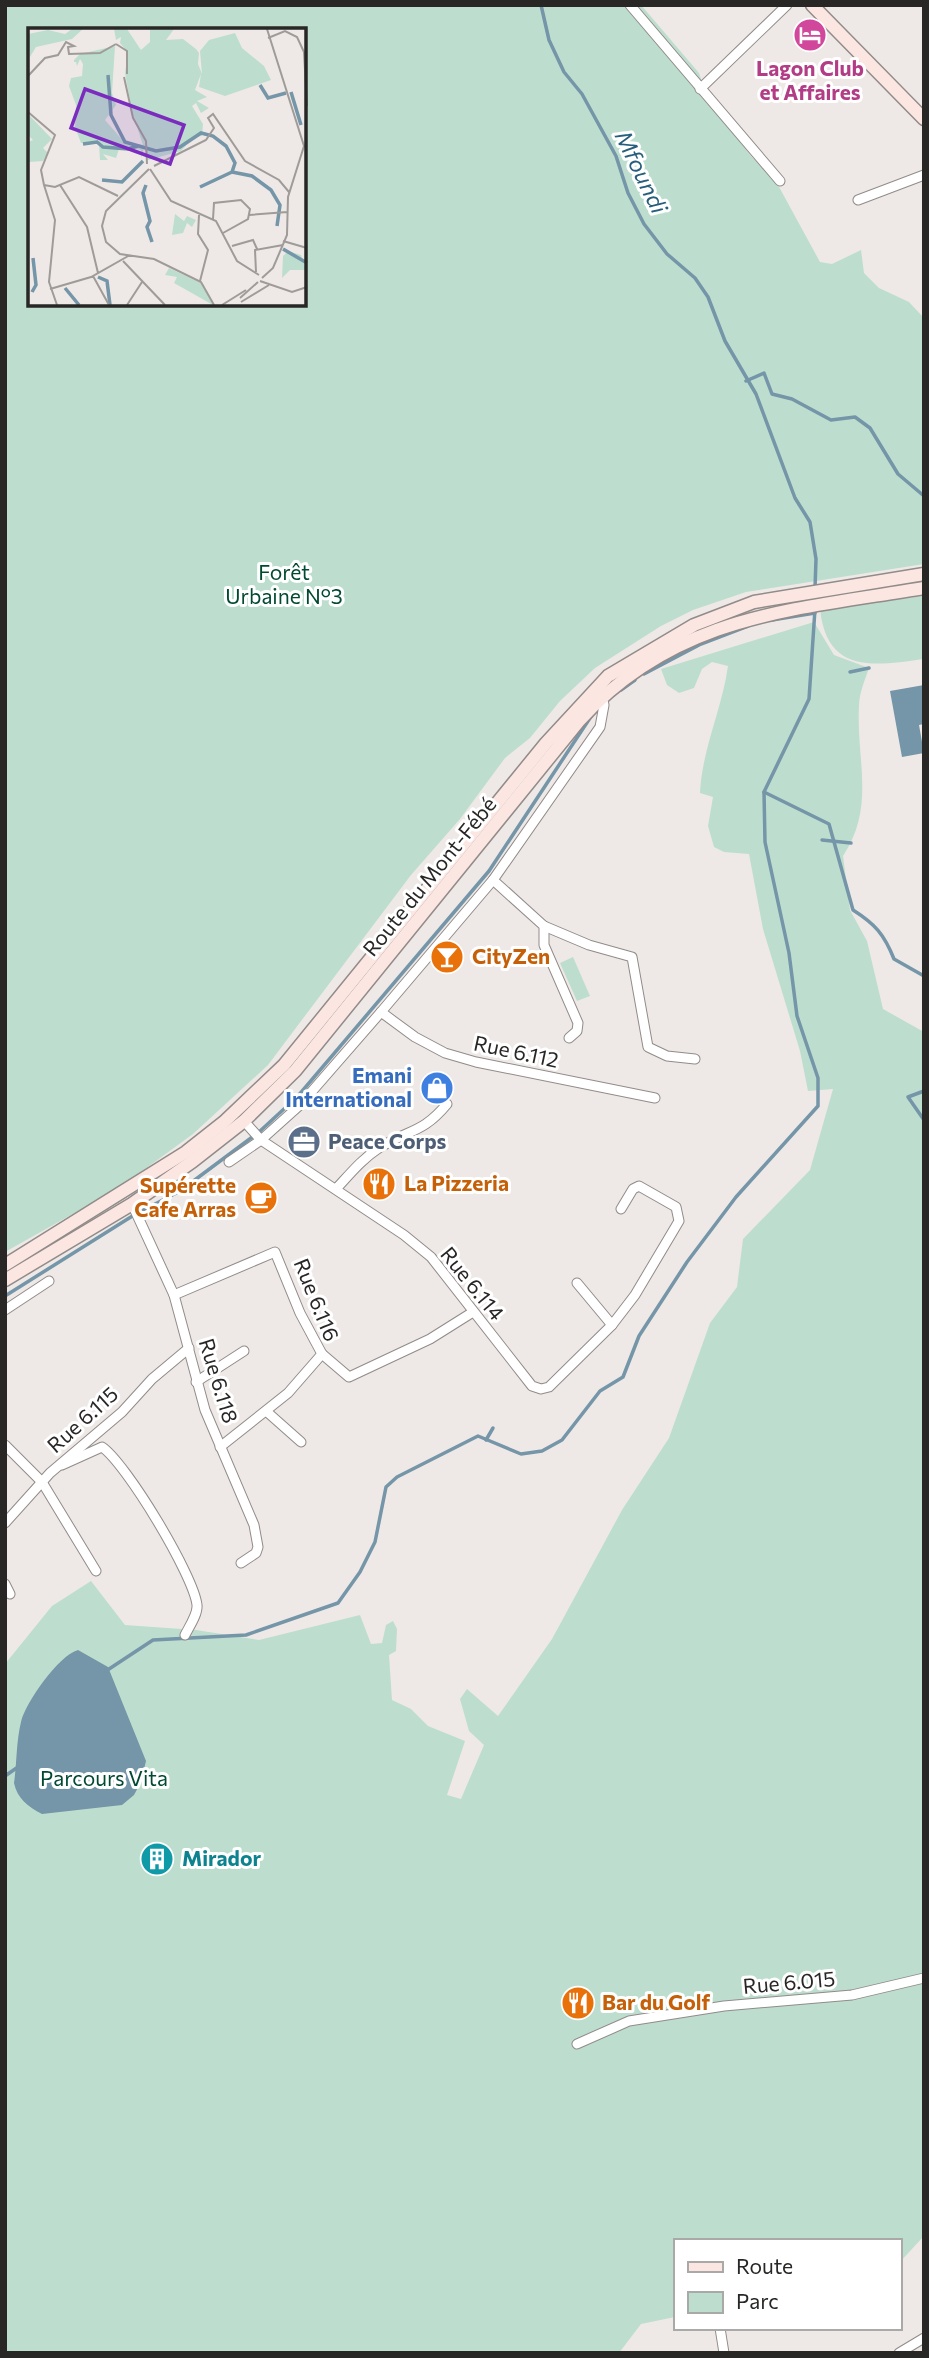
<svg xmlns="http://www.w3.org/2000/svg" width="929" height="2358" font-family="Commissioner,sans-serif">
	<rect width="100%" height="100%" fill="#eee9e6"/>
	<g fill="#bddece" fill-rule="evenodd">
		<path d="M5,5H641L699,73L707,97L750,155L778,185L820,262L832,264L861,250L864,273L879,288L909,302L924,318V564L746,592L693,610L661,626L595,668L560,701L530,738L505,758L460,819L411,875L268,1065L193,1134L119,1188L5,1252ZM30,30H304V304H30Z"/>
		<path d="M924,596V659C873,666 827,674 820,609Z"/>
		<path d="M814,622L834,655L869,668C865,680 859,693 859,706C856,760 876,806 843,856L850,910L867,941L883,1009L924,1032V2236L899,2263V2241H675V2317L641,2324L619,2353H5V1664L52,1606L91,1581L125,1625L196,1630L259,1640L360,1615L371,1644L382,1643L386,1625L393,1621L397,1629L396,1651L389,1655L392,1700L411,1709L428,1726L465,1741L447,1795L461,1799L484,1745L469,1731L460,1699L467,1689L498,1716L552,1639L622,1510L669,1438L710,1323L737,1287L743,1239L810,1170L833,1089L808,1091L800,1051L763,929L749,854L724,852L714,847L708,826L713,797L700,793C702,749 722,709 728,666L712,662L702,669L694,688L679,693L667,685L661,669Z"/>
		<path d="M573,957L590,996L577,1001L560,963Z"/>
	</g>
	<g fill="#7595a8">
		<path d="M924,685V724L919,725L924,753L902,757L890,691Z"/>
		<path d="M78,1650L108,1667L146,1761L141,1782L134,1795L122,1805L42,1814C28,1807 17,1798 14,1783C17,1763 16,1742 21,1722C25,1703 59,1655 78,1650Z"/>
	</g>
	<g fill="none" stroke-linecap="round" stroke-linejoin="round">
		<g stroke="#7595a8" stroke-width="3.5">
			<path d="M541,5L549,40L564,72L582,94L616,156L628,193L644,224L667,254L695,278L708,297L725,341L756,394L795,498L810,522L816,559L815,588"/>
			<path d="M746,381L764,373L772,394L792,399L831,420L855,417L870,428L898,474L924,496"/>
			<path d="M772,620L815,613"/>
			<path d="M850,672L869,668"/>
			<path d="M644,674L701,644L748,626"/>
			<path d="M621,690L635,680"/>
			<path d="M764,792L829,824L853,910C875,924 884,934 894,959L924,976"/>
			<path d="M822,840L851,843"/>
			<path d="M924,1091L908,1097L924,1120"/>
			<path d="M5,1296L134,1215L180,1191L259,1132L298,1096L489,871L592,715"/>
			<path d="M486,1440L493,1428"/>
			<path d="M106,1671L153,1640L246,1635L338,1603L360,1572L375,1542L386,1487L397,1477L478,1436L521,1454L542,1451L562,1440L600,1391L623,1377L639,1336L687,1262L736,1197L818,1106V1078L797,1016L789,953L765,842L764,792L809,699L815,609"/>
			<path d="M5,1776L18,1767"/>
		</g>
		<defs>
			<g id="street">
				<path d="M630,5L780,181"/>
				<path d="M700,89L787,5"/>
				<path d="M858,200L924,175"/>
				<path d="M493,880L544,926V945L578,1023L577,1031L569,1038"/>
				<path d="M544,926L589,945L632,957L648,1047L667,1056L695,1059"/>
				<path d="M381,1012L415,1037L445,1053L476,1062L655,1098"/>
				<path d="M244,1121L261,1140L404,1235L431,1257L532,1386L541,1389L549,1387L612,1325L577,1283"/>
				<path d="M229,1162L261,1140L300,1105L381,1012L493,880L600,727L604,705L602,696"/>
				<path d="M336,1189C350,1174 362,1159 379,1148C409,1129 422,1134 447,1104"/>
				<path d="M132,1204L174,1295L205,1410L254,1525L258,1547L256,1553L241,1563"/>
				<path d="M174,1295L275,1252L300,1313L322,1354L288,1393L220,1447"/>
				<path d="M5,1310L49,1281"/>
				<path d="M612,1325L635,1295L679,1221L676,1207L639,1186L633,1189L621,1209"/>
				<path d="M322,1354L349,1377L430,1339L473,1312"/>
				<path d="M196,1382L244,1351"/>
				<path d="M266,1411L301,1442"/>
				<path d="M5,1445L42,1482L96,1571"/>
				<path d="M62,1465L102,1447C126,1463 194,1576 197,1605C198,1614 189,1627 185,1635"/>
				<path d="M5,1523L50,1473L122,1412L152,1379L189,1348"/>
				<path d="M5,1584L10,1594"/>
				<path d="M577,2044L629,2021L724,2006L852,1995L924,1978"/>
				<path d="M720,2328L724,2353"/>
				<path d="M899,2353L924,2338"/>
			</g>
			<g id="secondary">
				<path d="M812,5L924,119"/>
				<path d="M5,1265L186,1152L224,1122L284,1065L546,743L608,676L694,625L754,602L924,574"/>
				<path d="M5,1280L132,1204L193,1161L244,1121L295,1071L579,721C675,615 792,610 924,588"/>
			</g>
		</defs>
		<use href="#street" stroke="#918b89" stroke-width="11"/>
		<use href="#secondary" stroke="#918b89" stroke-width="15"/>
		<use href="#street" stroke="#fff" stroke-width="9"/>
		<use href="#secondary" stroke="#fce6e1" stroke-width="12"/>
	</g>
	<defs>
		<symbol id="hotel-disc" viewBox="-11 -11 22 22"><circle r="9.5" fill="#d1479c" stroke="#fff"/><path d="M-6-4.5h1.5V1H6V5H4.5V3h-9V5H-6ZM-4 0a1.8 1.8 0 1 1 3.6 0ZM.5 0V-2.5h3Q6-2.5 6 0Z" fill="#fff"/></symbol>
		<symbol id="bar-disc" viewBox="-11 -11 22 22"><circle r="9.5" fill="#e8710a" stroke="#fff"/><path d="M-6-5H6L.8 .8V4.5H3.5V6h-7V4.5H-.8V.8Z" fill="#fff"/></symbol>
		<symbol id="shop-disc" viewBox="-11 -11 22 22"><circle r="9.5" fill="#3f7fe0" stroke="#fff"/><path d="M-5-2.5h2.3a2.7 3.5 0 0 1 5.4 0H5L5.5 6h-11ZM-1.5-2.5h3a1.5 2.3 0 0 0-3 0Z" fill="#fff"/></symbol>
		<symbol id="office-disc" viewBox="-11 -11 22 22"><circle r="9.5" fill="#5c6f8a" stroke="#fff"/><path d="M-6-3h4V-5.5h4V-3h4V5H-6ZM-1-4.5V-3h2v-1.5ZM-6 0V1H6V0Z" fill="#fff"/></symbol>
		<symbol id="restaurant-disc" viewBox="-11 -11 22 22"><circle r="9.5" fill="#e8710a" stroke="#fff"/><path d="M-5-6h1v4h1v-4h1v4h1v-4h1v5L-1.5 .5V6h-2V.5L-5-1ZM5-6V6H3V1.5H1.5Q1.5-4 5-6Z" fill="#fff"/></symbol>
		<symbol id="cafe-disc" viewBox="-11 -11 22 22"><circle r="9.5" fill="#e8710a" stroke="#fff"/><path d="M-5.5-4.5H6V0H3Q3 3.5 0 3.5H-2.5Q-5.5 3.5-5.5 0ZM3-3.2v2h1.7v-2ZM-6 4.5H4V6H-6Z" fill="#fff"/></symbol>
		<symbol id="building-disc" viewBox="-11 -11 22 22"><circle r="9.5" fill="#0f9aa8" stroke="#fff"/><path d="M-4-6H4V6H1V3H-1V6H-4ZM-2.5-4.3h1.7v1.8h-1.7ZM.8-4.3h1.7v1.8H.8ZM-2.5-1h1.7V.8h-1.7ZM.8-1h1.7V.8H.8Z" fill="#fff"/></symbol>
	</defs>
	<g fill-rule="evenodd">
		<use href="#hotel-disc" x="791" y="16" width="38" height="38"/>
		<use href="#bar-disc" x="428" y="938" width="38" height="38"/>
		<use href="#shop-disc" x="418" y="1069" width="38" height="38"/>
		<use href="#office-disc" x="285" y="1123" width="38" height="38"/>
		<use href="#restaurant-disc" x="360" y="1165" width="38" height="38"/>
		<use href="#cafe-disc" x="242" y="1179" width="38" height="38"/>
		<use href="#building-disc" x="138" y="1840" width="38" height="38"/>
		<use href="#restaurant-disc" x="559" y="1984" width="38" height="38"/>
	</g>
	<g text-anchor="middle" stroke-width="6" stroke-linejoin="round" paint-order="stroke">
		<g font-size="21" font-weight="bold" fill="#b23c85" stroke="#fff">
			<text x="810" y="76">Lagon Club<tspan x="810" dy="24">et Affaires</tspan></text>
		</g>
		<g font-size="21" fill="#014932" stroke="#fff">
			<text x="284" y="580">Forêt<tspan x="284" dy="24">Urbaine N°3</tspan></text>
			<text x="104" y="1786">Parcours Vita</text>
		</g>
		<g font-size="21" fill="#292726" stroke="#fff">
			<text transform="translate(430 877) rotate(-51)" y="7">Route du Mont-Fébé</text>
			<text transform="translate(516 1052) rotate(12)" y="7">Rue 6.112</text>
			<text transform="translate(472 1284) rotate(51)" y="7">Rue 6.114</text>
			<text transform="translate(316 1300) rotate(68)" y="7">Rue 6.116</text>
			<text transform="translate(218 1381) rotate(73)" y="7">Rue 6.118</text>
			<text transform="translate(83 1420) rotate(-42)" y="7">Rue 6.115</text>
			<text transform="translate(789 1983) rotate(-5)" y="7">Rue 6.015</text>
		</g>
		<g font-size="21" font-weight="bold" fill="#c56008" stroke="#fff" text-anchor="start">
			<text x="472" y="964">CityZen</text>
			<text x="404" y="1191">La Pizzeria</text>
			<text x="236" y="1193" text-anchor="end">Supérette<tspan x="236" dy="24">Cafe Arras</tspan></text>
			<text x="602" y="2010">Bar du Golf</text>
		</g>
		<g font-size="21" font-weight="bold" fill="#366cbe" stroke="#fff" text-anchor="end">
			<text x="412" y="1083">Emani<tspan x="412" dy="24">International</tspan></text>
		</g>
		<g font-size="21" font-weight="bold" fill="#4e5e75" stroke="#fff" text-anchor="start">
			<text x="328" y="1149">Peace Corps</text>
		</g>
		<g font-size="21" font-weight="bold" fill="#0d838f" stroke="#fff" text-anchor="start">
			<text x="182" y="1866">Mirador</text>
		</g>
		<g font-size="23" font-style="italic" fill="#275e7c" stroke="#fff">
			<text transform="translate(641 172) rotate(64)" y="8">Mfoundi</text>
		</g>
	</g>
	<g transform="translate(28 28)">
		<rect width="278" height="278" fill="#eee9e6"/>
		<path d="M44,1H55L44,11L8,19L2,29L0,6L20,2L37,6ZM86,1H99L113,22L122,14V1H146L138,12L155,11L168,21L171,25L170,36L174,46L172,23L181,12L207,5L214,20L236,38L243,52L197,68L171,59L173,46L167,62L179,69L169,73L181,80L173,85L168,75L164,78L175,96L174,108L166,109L153,123L120,132L104,84L97,45L100,24L92,15L93,9L88,12ZM87,18L84,65L88,77L77,92L97,115L117,117L113,130V122L100,119L91,121L88,130L75,126L80,132H72L71,116L53,115L47,99L48,77L41,58L43,50L54,48L55,36L52,31L49,38L48,34H46V32L52,26ZM0,86L24,111L15,120L20,125L15,133L1,134L0,141V114L5,112L0,107ZM147,186L156,193L159,188L168,192L164,199L159,195L155,205L144,207ZM260,223L273,227L278,242H262L254,250L255,228ZM141,240L175,256L185,277L146,255L149,249L137,247Z" fill="#bddece"/>
		<path fill="none" stroke="#7595a8" stroke-width="3.5" d="M80,47L83,87L97,114L128,123L152,119L173,105L185,108L198,118L207,135L204,144M232,57L240,70L258,65M263,64L273,97M55,116L69,114L75,119L100,121L110,118M204,144L224,148L243,162L252,177L249,198M74,152L94,154L115,133M118,157L115,165L122,193L119,199L124,214M172,159L204,144M255,221L279,235M70,249L79,253L82,277M37,260L51,277M4,264L8,257L5,230"/>
		<path fill="none" stroke="#9f9b99" stroke-width="2" d="M240,10L257,3L269,9L276,24L279,78M88,16L99,23V46M0,48L17,30L30,27L38,14L46,18L40,19L41,26L72,25L88,16M96,49L105,90L118,113L119,136M0,84L27,107L13,142L16,157M126,138L178,112L186,100L180,90L185,86L217,133L251,152L261,164M121,141L78,183L74,198L78,214L92,226L126,231L173,254L186,277M122,141L143,173L188,193L209,233L231,247M16,157L27,192L21,254L29,277M16,157L27,159L51,149L90,168M32,157L59,199L70,245M171,187L170,206L180,222L172,253M221,187L259,184M185,191L186,175L213,172L222,181L220,191L195,205M255,213L279,220M204,218L225,212L229,221M95,233L137,277M228,244L227,222L255,217M65,248L81,277M234,250L245,240L259,207L260,169L276,118L239,1M232,253L264,264L279,259M22,261L63,249L102,227M212,270L230,254M213,274L241,257M99,277L114,254M194,277L218,262"/>
		<path fill="#7b2cbf" fill-opacity="0.15" stroke="#7b2cbf" stroke-width="3.5" d="M57,61L156,97L142,136L43,100Z"/>
		<rect width="278" height="278" fill="none" stroke="#292726" stroke-width="3.5"/>
	</g>
	<rect width="929" height="2358" fill="none" stroke="#292726" stroke-width="14"/>
	<rect x="674" y="2239" width="228" height="91" fill="#ffffff" stroke="#a9a9a8" stroke-width="2"/>
	<rect x="688" y="2262" width="35" height="10" fill="#fce6e1" stroke="#a9a9a8" stroke-width="2"/>
	<text x="736" y="2274" font-size="21" fill="#292726">Route</text>
	<rect x="688" y="2292" width="35" height="21" fill="#bddece" stroke="#a9a9a8" stroke-width="2"/>
	<text x="736" y="2309" font-size="21" fill="#292726">Parc</text>
</svg>
